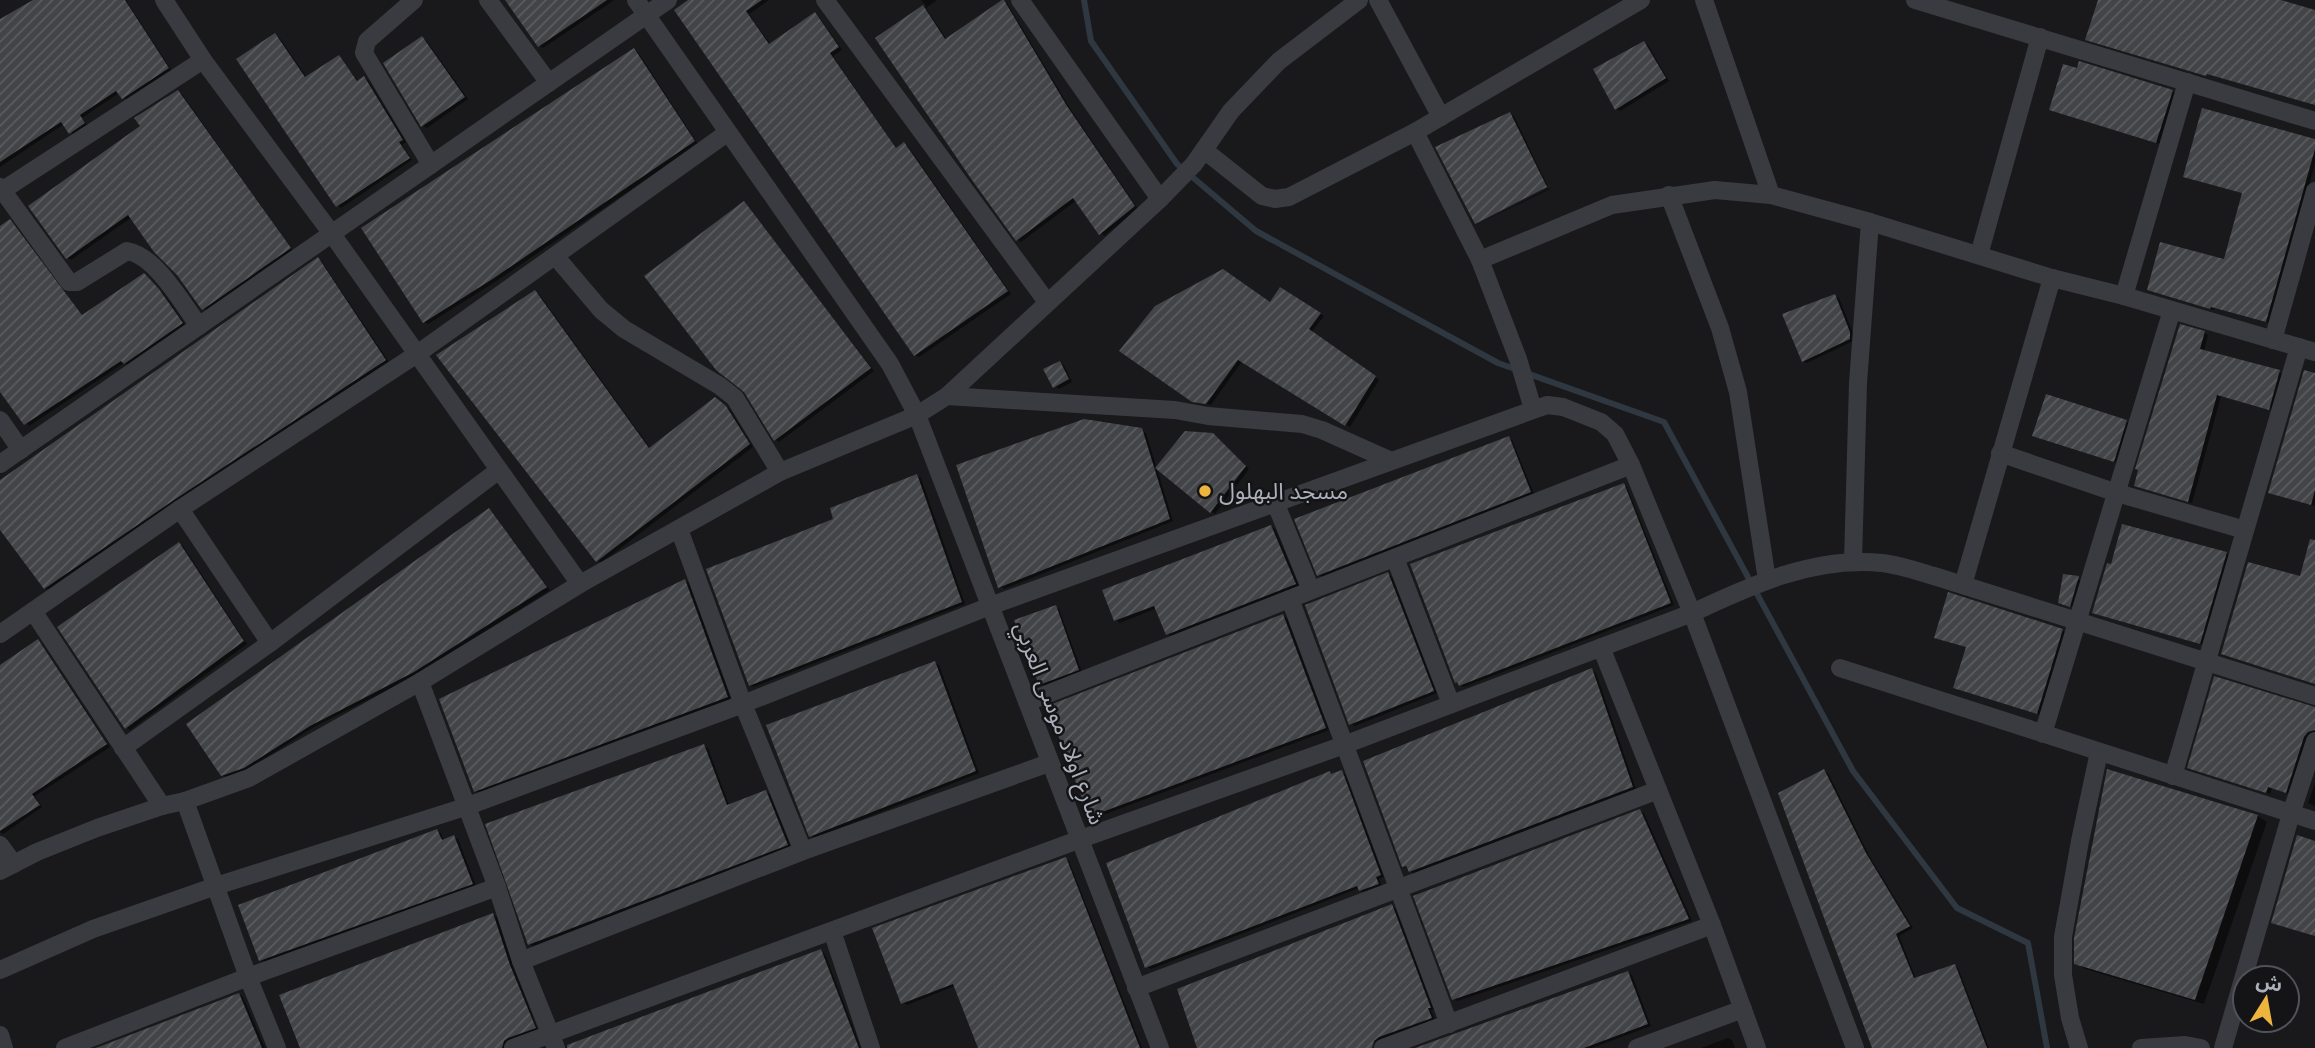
<svg xmlns="http://www.w3.org/2000/svg" width="2315" height="1048" font-family="'Golos Text','Noto Sans Arabic',sans-serif">
	<defs>
		<pattern id="building-hatch" width="6" height="6" patternUnits="userSpaceOnUse" patternTransform="scale(1.75)"><rect width="6" height="6" fill="#434448"/><path d="M-1 1l2-2M0 6l6-6M5 7l2-2" fill="none" stroke="#5b5c60"/></pattern>
	</defs>
	<rect width="100%" height="100%" fill="#19191b"/>
	<g fill="#0007">
		<path d="M37,0H126L172,71L127,100L119,93L82,118L88,126L74,135L64,124L0,167V21Z"/>
		<path d="M508,0H613V1L543,48L539,46Z"/>
		<path d="M691,0H769L749,14L771,45L815,14L819,17L842,50L833,56L897,149L904,144L908,146L1011,294L919,357L915,355Z"/>
		<path d="M921,0H937L926,8L947,40L1004,1L1007,3L1071,110L1138,209L1104,236L1077,200L1021,242L1018,240L878,38L926,6Z"/>
		<path d="M275,35L279,37L307,78L339,57L359,82L364,78L368,80L406,142L402,145L412,160L341,208L338,206Z"/>
		<path d="M422,38L426,40L468,99L427,128L423,126Z"/>
		<path d="M1644,43L1648,45L1669,81L1620,111L1616,109Z"/>
		<path d="M634,50L638,52L698,144L495,282L428,324L425,322L364,228Z"/>
		<path d="M2172,91L2176,94L2160,144L2055,111Z"/>
		<path d="M178,92L182,94L293,251L207,311L132,217L71,260L67,257L142,127Z"/>
		<path d="M1510,114L1514,116L1547,185L1476,222Z"/>
		<path d="M2315,141V164L2270,323L2215,308L2214,310L2153,291L2225,261L2244,193Z"/>
		<path d="M1549,188L1550,189L1478,224Z"/>
		<path d="M744,203L874,371L779,442L775,439L746,391Z"/>
		<path d="M14,224L83,316L148,278L163,293L186,326L129,365L124,363L29,426L0,389V228Z"/>
		<path d="M318,259L322,262L389,362L49,590L45,588L0,528V483Z"/>
		<path d="M1281,289L1324,316L1311,333L1379,380L1350,427L1243,360L1211,405L1193,400Z"/>
		<path d="M535,292L539,294L651,449L719,401L730,410L753,447L601,563L598,560Z"/>
		<path d="M1835,296L1839,298L1854,336L1853,341L1807,363L1803,361Z"/>
		<path d="M2204,333L2208,335L2204,351L2283,374L2273,410L2221,396L2192,503L2140,487Z"/>
		<path d="M1060,363L1064,365L1072,382L1059,389L1055,386Z"/>
		<path d="M2315,375V506L2274,494Z"/>
		<path d="M2126,422L2130,424L2118,463L2038,437Z"/>
		<path d="M1141,430L1146,433L1173,521L1004,589L1000,586Z"/>
		<path d="M1217,437L1249,469L1215,514L1158,468Z"/>
		<path d="M1508,438L1512,440L1534,494L1323,577L1319,575Z"/>
		<path d="M917,476L921,478L965,604L754,687L750,685L835,520Z"/>
		<path d="M1623,485L1627,487L1674,605L1464,687L1460,685L1457,682Z"/>
		<path d="M489,510L493,513L550,590L419,674L314,727L248,769L226,777L222,775Z"/>
		<path d="M1271,527L1275,529L1299,586L1171,636L1167,634L1157,608L1120,623L1116,620Z"/>
		<path d="M179,544L183,546L247,644L130,730L126,727Z"/>
		<path d="M2226,553L2230,556L2204,645L2094,612Z"/>
		<path d="M1388,574L1392,577L1437,693L1355,726L1351,724Z"/>
		<path d="M2064,576L2082,580L2074,608L2064,604Z"/>
		<path d="M685,581L689,583L731,699L479,793L475,790Z"/>
		<path d="M1055,607L1059,609L1082,672L1044,686L1040,684Z"/>
		<path d="M1283,616L1287,618L1329,730L1095,818L1091,816Z"/>
		<path d="M2062,630L2066,632L2041,715L1959,690L1968,647Z"/>
		<path d="M38,641L42,644L110,747L35,796L42,807L3,834L0,832V667Z"/>
		<path d="M935,663L939,665L979,773L815,838L811,835Z"/>
		<path d="M1592,670L1596,673L1636,789L1414,874L1404,866Z"/>
		<path d="M2315,710V733L2290,794L2272,788L2270,794L2193,769Z"/>
		<path d="M704,746L708,748L729,805L766,792L770,794L791,847L533,946L529,944Z"/>
		<path d="M1824,771L1828,773L1870,857L1913,928L1899,936L1916,979L1954,966L1958,968L1989,1048H1873Z"/>
		<path d="M2108,771L2258,816L2267,822L2204,1004L2085,969L2076,963Z"/>
		<path d="M1342,772L1345,774L1384,877L1379,879L1382,886L1364,893L1359,888L1151,969L1147,967L1330,773L1333,775Z"/>
		<path d="M2315,783V806L2308,803Z"/>
		<path d="M1640,811L1644,813L1692,921L1458,1001L1454,999Z"/>
		<path d="M437,831L441,833L444,841L454,837L458,839L476,886L265,962L261,960Z"/>
		<path d="M1065,859L1069,861L1142,1048H980L955,986L907,1005L903,1003Z"/>
		<path d="M1392,906L1396,909L1434,1010H1431L1435,1020L1357,1048H1199Z"/>
		<path d="M493,915L497,917L514,969L538,1030L507,1048H301Z"/>
		<path d="M821,951L825,954L861,1048H568Z"/>
		<path d="M1628,973L1632,975L1651,1026L1592,1048H1421Z"/>
		<path d="M239,994L243,997L265,1048H101Z"/>
		<path d="M1728,1038L1732,1040L1735,1048H1701Z"/>
	</g>
	<g fill="none" stroke-linecap="round" stroke-linejoin="round">
		<path stroke="#2f3840" stroke-width="6" d="M1084,0L1091,41L1177,164L1256,231L1498,363L1664,422L1853,771L1957,908L2028,943L2047,1048"/>
	</g>
	<g fill="url(#building-hatch)">
		<path d="M33,0H125L169,68L122,99L116,91L80,115L85,123L69,134L61,122L0,162V19Z"/>
		<path d="M505,0H607L538,47Z"/>
		<path d="M688,0H762L746,11L769,44L815,12L839,47L830,53L896,148L904,142L1008,291L914,356L674,10Z"/>
		<path d="M1002,0H1004L1067,106L1135,206L1099,235L1073,198L1016,241L972,180L875,38L923,5L945,39Z"/>
		<path d="M2098,0H2281L2315,10V105L2207,74L2206,76L2085,40Z"/>
		<path d="M275,33L305,77L339,55L357,81L364,76L403,140L399,142L410,158L336,207L236,59Z"/>
		<path d="M422,36L465,97L421,127L383,63Z"/>
		<path d="M1644,41L1666,78L1615,110L1593,69Z"/>
		<path d="M634,48L695,141L491,280L423,323L361,228Z"/>
		<path d="M2079,61L2173,90L2156,143L2049,110L2063,64L2077,68Z"/>
		<path d="M178,90L291,248L202,310L177,275L154,252L128,215L66,259L28,206L140,126L134,118Z"/>
		<path d="M2202,108L2315,139V149L2266,322L2211,307L2210,309L2147,290L2160,242L2224,259L2242,193L2183,177Z"/>
		<path d="M1510,112L1547,187L1475,224L1435,147Z"/>
		<path d="M744,201L871,368L774,441L744,392L716,370L644,276Z"/>
		<path d="M10,219L82,315L144,273L159,289L183,323L124,364L121,361L24,425L0,392V226Z"/>
		<path d="M318,257L386,360L174,500L44,589L0,530V480Z"/>
		<path d="M1223,269L1270,302L1280,287L1321,313L1309,329L1376,376L1345,426L1238,360L1206,404L1192,402L1119,351L1155,306Z"/>
		<path d="M535,290L649,448L715,397L726,406L750,444L596,562L436,355Z"/>
		<path d="M1835,294L1850,332V339L1802,362L1782,314Z"/>
		<path d="M2180,324L2205,331L2200,349L2280,370L2269,410L2217,395L2188,502L2134,486L2138,470L2135,469Z"/>
		<path d="M1060,361L1069,379L1053,388L1043,369Z"/>
		<path d="M2304,370L2315,373V490L2311,505L2268,493Z"/>
		<path d="M2046,394L2127,420L2114,462L2032,436Z"/>
		<path d="M1084,419L1142,428L1170,519L998,588L956,465Z"/>
		<path d="M1185,431L1213,433L1246,466L1210,513L1155,468Z"/>
		<path d="M1509,436L1531,492L1317,576L1294,519Z"/>
		<path d="M917,474L962,602L749,686L706,569L833,519L830,508Z"/>
		<path d="M1624,483L1671,603L1459,686L1457,682L1455,683L1410,564Z"/>
		<path d="M489,508L547,587L414,672L310,726L244,768L221,776L186,724Z"/>
		<path d="M2122,524L2227,552L2200,644L2092,613L2107,563L2111,564Z"/>
		<path d="M1271,525L1296,584L1166,635L1154,606L1114,621L1102,590Z"/>
		<path d="M2310,539L2315,540V684L2221,654L2248,562L2300,576Z"/>
		<path d="M179,542L244,641L125,729L57,627Z"/>
		<path d="M1388,572L1434,691L1349,725L1305,605Z"/>
		<path d="M2063,574L2079,576L2070,607L2058,603Z"/>
		<path d="M685,579L728,697L474,792L439,699Z"/>
		<path d="M1948,592L2063,629L2037,714L1953,688L1966,647L1934,638Z"/>
		<path d="M1056,605L1079,670L1039,685L1014,620Z"/>
		<path d="M1283,614L1326,728L1089,817L1047,706Z"/>
		<path d="M38,639L107,744L32,794L40,805L0,831V665Z"/>
		<path d="M935,661L976,771L809,837L766,725Z"/>
		<path d="M1592,668L1633,787L1409,872L1406,866L1402,867L1363,761Z"/>
		<path d="M2214,676L2315,707V730L2308,732L2304,737L2286,793L2268,787L2266,793L2187,768Z"/>
		<path d="M704,744L727,805L766,790L788,845L528,945L485,824Z"/>
		<path d="M1824,769L1866,853L1910,926L1896,934L1914,978L1955,964L1987,1048H1872L1778,793Z"/>
		<path d="M2107,769L2258,815L2195,1000L2074,964V938Z"/>
		<path d="M1342,770L1381,875L1376,877L1379,884L1359,891L1357,886L1145,968L1106,863L1330,771L1331,774Z"/>
		<path d="M1640,809L1689,919L1452,1000L1413,896Z"/>
		<path d="M437,829L442,840L454,835L473,884L259,961L238,905Z"/>
		<path d="M2297,835L2315,841V936L2271,923Z"/>
		<path d="M1066,857L1140,1048H978L953,984L901,1004L872,928Z"/>
		<path d="M1392,904L1431,1008H1428L1432,1018L1379,1037L1374,1041L1372,1048H1197L1177,989Z"/>
		<path d="M493,913L510,965L536,1028L508,1038L504,1041L502,1048H300L279,995Z"/>
		<path d="M821,949L859,1048H567V1045Z"/>
		<path d="M1628,971L1648,1024L1584,1048H1415Z"/>
		<path d="M239,993L262,1048H96Z"/>
	</g>
	<g fill="none" stroke-linecap="round" stroke-linejoin="round">
		<g stroke="#3a3b40" stroke-width="18">
			<path d="M164,0L203,60L332,234L580,584"/>
			<path d="M414,0L367,41L364,53L431,165"/>
			<path d="M488,0L549,83"/>
			<path d="M636,0L890,364L917,415L1160,1048"/>
			<path d="M825,0L1047,302"/>
			<path d="M1020,0L1160,199"/>
			<path d="M1378,0L1441,117"/>
			<path d="M1704,0L1771,195"/>
			<path d="M1915,0L2315,121"/>
			<path d="M1415,132L1480,260L1518,359L1533,409"/>
			<path d="M1204,150L1262,196L1275,199L1289,197L1415,132L1641,0"/>
			<path d="M0,187L69,282H77L127,251C156,256 182,303 199,326"/>
			<path d="M0,192L203,60"/>
			<path d="M1669,195L1720,328L1738,392L1767,580"/>
			<path d="M1979,255L2040,37"/>
			<path d="M556,257L601,310L624,329L720,386L735,398L780,472"/>
			<path d="M1480,260L1612,205L1715,190L1771,195L1870,222L2052,278L2124,296L2315,352"/>
			<path d="M2124,296L2187,82"/>
			<path d="M2273,340L2315,191"/>
			<path d="M947,396L1175,410L1208,416L1302,424L1322,430L1389,460"/>
			<path d="M0,420L21,450"/>
			<path d="M2000,453L2117,493L2245,530"/>
			<path d="M0,464L668,0"/>
			<path d="M1275,502L1311,590"/>
			<path d="M180,509L270,643"/>
			<path d="M679,529L743,704L803,851"/>
			<path d="M1395,558L1451,704"/>
			<path d="M1853,561L1858,383L1870,222"/>
			<path d="M1963,585L2052,278"/>
			<path d="M1290,599L1449,1024"/>
			<path d="M33,611L162,806"/>
			<path d="M0,634L180,509L417,354L727,133"/>
			<path d="M1601,647L1712,925L1757,1048"/>
			<path d="M1840,668L2315,821"/>
			<path d="M420,682L497,887L521,961L556,1048"/>
			<path d="M1027,702L1631,465"/>
			<path d="M2043,734L2172,310"/>
			<path d="M123,748L270,643L499,470"/>
			<path d="M2173,776L2299,347"/>
			<path d="M185,801L248,977L277,1048"/>
			<path d="M0,845L14,864"/>
			<path d="M0,871L37,852L97,828L162,806L185,801L249,778L420,682L580,584L780,472L917,415L947,396L1160,199L1194,164L1231,111L1279,61L1359,0"/>
			<path d="M832,931L871,1048"/>
			<path d="M521,961L803,851L1049,763"/>
			<path d="M0,970L93,929L216,886L465,807L743,704L990,606L1547,405L1563,407L1601,422L1615,434L1631,465L1692,613L1855,1048"/>
			<path d="M1136,988L1658,790"/>
			<path d="M0,1035L4,1048"/>
			<path d="M65,1048L248,977L497,887"/>
			<path d="M513,1048L1078,840L1344,745L1692,613C1751,585 1815,556 1882,563C1899,565 1917,571 1934,576L2315,696"/>
			<path d="M1383,1048L1712,925"/>
			<path d="M1637,1048L1743,1009"/>
			<path d="M2079,1048L2070,1018L2063,975V937L2080,841L2099,752"/>
			<path d="M2141,1048L2185,1045L2201,1048"/>
			<path d="M2223,1048L2291,814L2315,741"/>
		</g>
	</g>
	<circle fill="#eeb53e" stroke="#141417" stroke-width="2.5" cx="1205" cy="491" r="7"/>
	<g text-anchor="middle" stroke-width="5" stroke-linejoin="round" paint-order="stroke">
		<g font-size="23" fill="#acb0bb" stroke="#141417" text-anchor="start">
			<text x="1219" y="499">مسجد البهلول</text>
		</g>
		<g font-size="23" fill="#acb0bb" stroke="#141417">
			<text transform="translate(1060 723) rotate(69)" y="8">شارع اولاد موسى العربي</text>
		</g>
	</g>
	<g transform="translate(2266 999) rotate(11)"><circle r="33" fill="#141417" stroke="#515259" stroke-width="2"/>
	<path d="M0-5L12 26L0 18L-12 26Z" fill="#eeb53e"/>
	<text y="-10" font-size="19" font-weight="bold" text-anchor="middle" fill="#acb0bb">ش</text>
	</g>
</svg>
